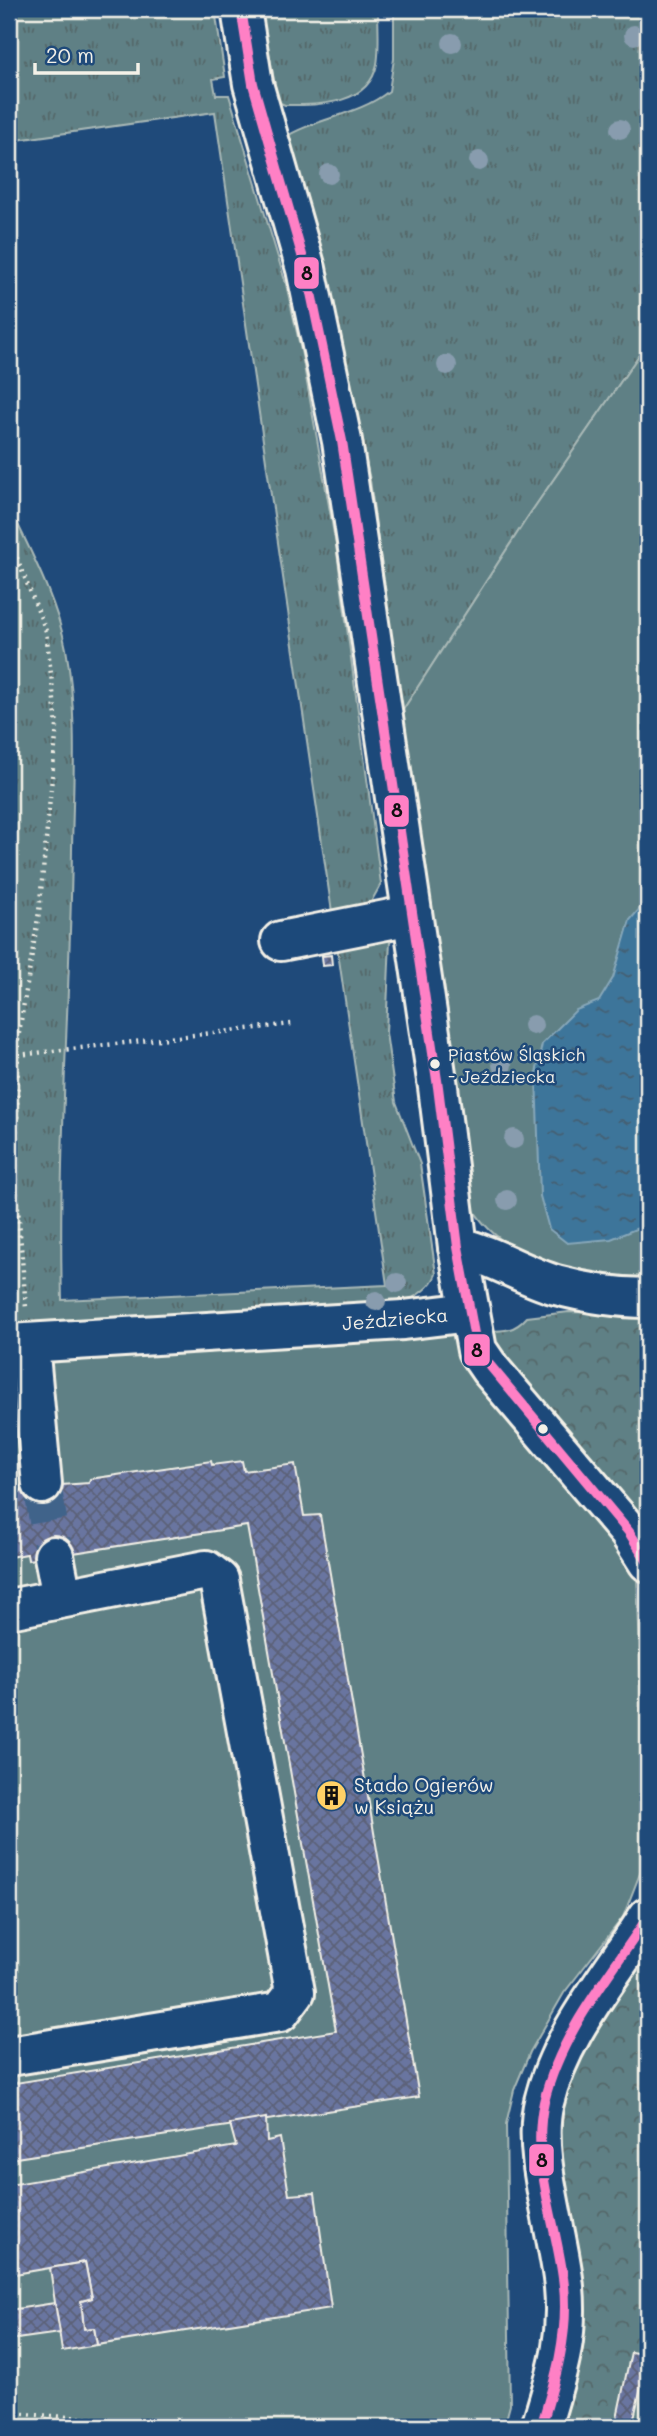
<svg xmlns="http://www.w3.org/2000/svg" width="657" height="2436" font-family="Mali,sans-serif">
	<defs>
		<pattern id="grass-tufts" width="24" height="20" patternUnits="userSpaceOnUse" patternTransform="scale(1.75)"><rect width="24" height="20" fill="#5e8085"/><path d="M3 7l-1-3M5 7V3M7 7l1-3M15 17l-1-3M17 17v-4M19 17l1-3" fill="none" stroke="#556769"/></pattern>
		<pattern id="forest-crowns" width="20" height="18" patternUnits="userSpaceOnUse" patternTransform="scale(1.75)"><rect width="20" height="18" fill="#5e8085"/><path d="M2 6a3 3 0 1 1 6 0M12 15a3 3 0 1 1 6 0" fill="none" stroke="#556769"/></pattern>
		<pattern id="water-ripples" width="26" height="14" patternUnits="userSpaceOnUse" patternTransform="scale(1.75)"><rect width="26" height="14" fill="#3e759a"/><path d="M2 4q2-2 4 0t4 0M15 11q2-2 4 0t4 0" fill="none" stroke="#445e70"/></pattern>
		<pattern id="building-cross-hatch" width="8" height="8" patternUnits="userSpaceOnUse" patternTransform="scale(1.75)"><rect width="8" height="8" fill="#6975a0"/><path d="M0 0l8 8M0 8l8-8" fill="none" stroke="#5b6178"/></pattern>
	</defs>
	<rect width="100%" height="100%" fill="#1f4a7a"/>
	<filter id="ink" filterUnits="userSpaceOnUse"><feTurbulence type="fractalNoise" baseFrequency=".0143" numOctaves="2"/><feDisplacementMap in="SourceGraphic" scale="14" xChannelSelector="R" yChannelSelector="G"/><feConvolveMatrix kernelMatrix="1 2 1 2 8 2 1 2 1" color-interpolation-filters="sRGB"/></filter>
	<g filter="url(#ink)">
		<g fill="url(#grass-tufts)" stroke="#a9b8b6" stroke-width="2">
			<path d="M9,9H215L225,77L213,79L216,95H229L286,284L302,355L336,545L381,884L371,902L332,912L215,112L9,141Z"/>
			<path d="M261,9H378C378,26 380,47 377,64C369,106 318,105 285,105L278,102Z"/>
			<path d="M394,9H648V342L527,518L401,713L370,480L323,265L282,139C317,117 358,116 389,91L394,59Z"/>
			<path d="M9,506C30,550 57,601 66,649C78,714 73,784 72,850C70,1000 58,1150 62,1300L387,1285L336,939L381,934L390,940L386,1033L396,1102L420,1164L436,1274C431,1288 412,1299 399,1305L9,1325Z"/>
		</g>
		<g fill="url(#forest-crowns)" stroke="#a9b8b6" stroke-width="2">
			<path d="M569,1312L648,1314V1537L505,1366L484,1331C503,1331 514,1332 527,1317Z"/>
			<path d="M648,1945V2427H563L571,2380L576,2266L558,2120L564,2085Z"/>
		</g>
		<g fill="#5e8085" stroke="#a9b8b6" stroke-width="2">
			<path d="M648,342V1279C586,1281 500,1262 469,1202L401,713L527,518Z"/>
			<path d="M454,1324L614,1531L637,1577L648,1853L623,1917L564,1993L530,2052L514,2090L506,2124L510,2405L504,2427H9V1351Z"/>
		</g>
		<path fill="url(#water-ripples)" stroke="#87a7b9" stroke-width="2" d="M648,899V1224L611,1239L567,1243L549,1229L540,1196L536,1074L542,1044L576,1010L599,1001L613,978L630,920Z"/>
		<g fill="url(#building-cross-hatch)" stroke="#f4f1e8" stroke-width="2">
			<path d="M331,955L332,965L323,966L322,956Z"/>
			<path d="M211,1461L212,1465L242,1461L244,1471L295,1464L304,1516L320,1515L419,2097L9,2159V2084L336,2031L247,1526L28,1560L27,1554L9,1557V1494L20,1492L22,1488L58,1482L61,1485L89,1483L90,1479Z"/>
			<path d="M266,2118L267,2141L280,2138L289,2195L315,2193L331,2308L97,2345L94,2328L84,2329L81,2301L92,2298L85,2262L9,2275V2185L236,2146L230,2124Z"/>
			<path d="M85,2262L92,2298L81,2301L84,2329L94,2328L97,2345L62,2351L50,2268Z"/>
			<path d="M55,2303L60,2333L9,2340V2310Z"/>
			<path d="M631,2352L648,2355L632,2427H615Z"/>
		</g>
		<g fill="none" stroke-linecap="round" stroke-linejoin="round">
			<path stroke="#3f638a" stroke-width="38" stroke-dasharray="38 19" stroke-linecap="butt" d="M42,1484L54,1556"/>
			<defs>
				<g id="minor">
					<path d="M241,9L253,84L306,269L342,441L438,1087L458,1247L477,1350L490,1369L629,1532L648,1562"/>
					<path d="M281,941L411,915"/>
					<path d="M458,1247C493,1255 522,1275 556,1285C586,1293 617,1298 648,1298"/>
					<path d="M9,1344L403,1320L470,1312"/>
					<path d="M29,1344L42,1484"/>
					<path d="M54,1556L62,1597"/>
					<path d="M9,1609L206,1570L219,1580L295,1992L280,2012L9,2056"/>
					<path d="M541,2427C556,2376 569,2341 564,2287C559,2233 531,2153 544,2102C560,2034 612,1975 648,1917"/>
				</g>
			</defs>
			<use href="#minor" stroke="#f4f1e8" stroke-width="44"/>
			<g stroke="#f4f1e8" stroke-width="4.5" stroke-dasharray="2 5" stroke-linecap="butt">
				<path d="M9,538L46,631L57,726L39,912L18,1039L16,1184L26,1308"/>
				<path d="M18,1055L292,1024"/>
				<path d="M9,2413L96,2419L112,2427"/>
			</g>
			<use href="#minor" stroke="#1f4a7a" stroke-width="38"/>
			<defs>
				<g id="bus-1">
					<path d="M241,9L253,84L306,269L342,441L438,1087L458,1247L477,1350L629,1532L648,1562"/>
					<path d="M541,2427C555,2381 569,2335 564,2286C558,2226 530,2163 544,2102C560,2033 610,1975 648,1917"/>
				</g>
			</defs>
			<use href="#bus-1" stroke="#1f4a7a" stroke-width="16"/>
			<use href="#bus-1" stroke="#ff80c5" stroke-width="10"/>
		</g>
		<g fill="#889cae">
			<circle cx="634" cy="35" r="10"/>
			<circle cx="452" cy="43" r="10"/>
			<circle cx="620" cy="129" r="10"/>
			<circle cx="479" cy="161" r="10"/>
			<circle cx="329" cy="174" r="10"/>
			<circle cx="447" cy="365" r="10"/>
			<circle cx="533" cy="1025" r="10"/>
			<circle cx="502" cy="1065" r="10"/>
			<circle cx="514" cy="1139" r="10"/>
			<circle cx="507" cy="1200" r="10"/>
			<circle cx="397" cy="1283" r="10"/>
			<circle cx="376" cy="1301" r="10"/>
		</g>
	</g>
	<defs>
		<symbol id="building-disc" viewBox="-11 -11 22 22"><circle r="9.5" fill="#ffd166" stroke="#1f4a7a"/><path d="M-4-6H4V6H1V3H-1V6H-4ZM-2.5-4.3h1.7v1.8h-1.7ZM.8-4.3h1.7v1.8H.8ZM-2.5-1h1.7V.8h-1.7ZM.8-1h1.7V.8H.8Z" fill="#111"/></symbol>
	</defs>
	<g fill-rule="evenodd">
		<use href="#building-disc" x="314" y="1778" width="35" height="35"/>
	</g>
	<g fill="#f4f1e8" stroke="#1f4a7a" stroke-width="2.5">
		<circle cx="435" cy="1064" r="6"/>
		<circle cx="543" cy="1429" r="6"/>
	</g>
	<g text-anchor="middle" stroke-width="5" stroke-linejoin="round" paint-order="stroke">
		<g font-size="17" fill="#f4f1e8" stroke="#1f4a7a" text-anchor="start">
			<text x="448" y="1061">Piastów Śląskich<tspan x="448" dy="22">- Jeździecka</tspan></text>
		</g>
		<g font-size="19" fill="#f4f1e8" stroke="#1f4a7a">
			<text transform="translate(395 1319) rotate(-5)" y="7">Jeździecka</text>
		</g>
		<g font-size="19" fill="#f4f1e8" stroke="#1f4a7a" text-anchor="start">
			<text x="354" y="1792">Stado Ogierów<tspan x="354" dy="22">w Książu</tspan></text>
		</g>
	</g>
	<g stroke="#1f4a7a" stroke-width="2.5">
		<rect x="293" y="256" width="27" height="34" rx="7" fill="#ff80c5"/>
		<rect x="383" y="794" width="27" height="34" rx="7" fill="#ff80c5"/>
		<rect x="463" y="1333" width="28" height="34" rx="7" fill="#ff80c5"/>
		<rect x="528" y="2143" width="27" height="34" rx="7" fill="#ff80c5"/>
	</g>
	<g font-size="19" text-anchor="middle" font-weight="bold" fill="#111">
		<text x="307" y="280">8</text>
		<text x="397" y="817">8</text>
		<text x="477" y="1357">8</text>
		<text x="542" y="2167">8</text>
	</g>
	<rect width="657" height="2436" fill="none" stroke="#1f4a7a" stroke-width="35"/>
	<rect x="18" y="18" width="622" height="2401" fill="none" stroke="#f4f1e8" stroke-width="2.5" filter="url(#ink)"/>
	<path d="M35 63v10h103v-10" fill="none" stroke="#f4f1e8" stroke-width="3.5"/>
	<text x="46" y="63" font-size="21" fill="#f4f1e8" stroke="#1f4a7a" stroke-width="5" paint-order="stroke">20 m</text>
</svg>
